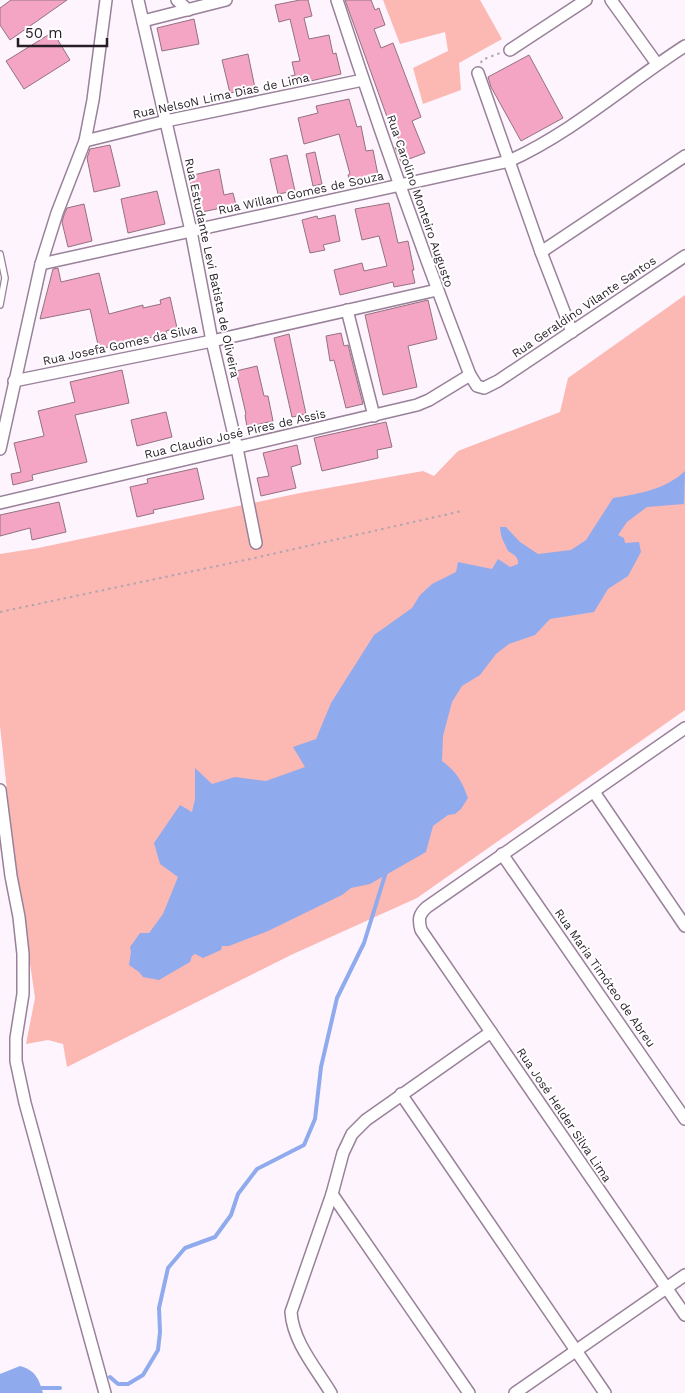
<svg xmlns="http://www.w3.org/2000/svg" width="685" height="1393" font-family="'Work Sans',sans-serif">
	<rect width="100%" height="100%" fill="#fef4fe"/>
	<g fill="#fcb9b4">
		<path d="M383,0H480L502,39L459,63L461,90L423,104L413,68L448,51L445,32L400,44Z"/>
		<path d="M685,295V710L417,898L291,955L67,1067L63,1044L48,1040L26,1044L35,998L13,846L0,726V554L38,548L300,493L423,471L434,476L458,451L560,412L568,378Z"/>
	</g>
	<g fill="#8fabee">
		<path d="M685,471L684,504L647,507L627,522L618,535L624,538L625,543L639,542L641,552L628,576L608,589L594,612L550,619L535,635L509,644L496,654L480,675L462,686L452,702L443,736L442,761C456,771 462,781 468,798L461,809L455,814L448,815L433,826L426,852L370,884L351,888L342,895L268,931L229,946H222L221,950L203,958L195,954L192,956L190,962L159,980L143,977L139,972L129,965L131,952L130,947L140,933H149L163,914L178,877L160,864L154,843L180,805L192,812L195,799V768L212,784L235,777L266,781L305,767L293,747L316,739L331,703L374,635L412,608L420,595L432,584L456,572L458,562L492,569L498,559L510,567L518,564C519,557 513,554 508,551C504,541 501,540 500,527H506L520,542L538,554L571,550L586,540L613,498C639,494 666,489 685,471Z"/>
		<path d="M20,1366C35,1370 39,1379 43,1393H0V1374Z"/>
	</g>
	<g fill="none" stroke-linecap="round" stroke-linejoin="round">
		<g stroke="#8fabee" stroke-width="4">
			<path d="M110,1377L118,1384H128L143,1375L158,1350L160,1332L159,1308L168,1268L185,1248L215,1237L231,1215L238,1194L257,1169L304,1145L315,1119L321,1067L337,998L364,943L386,872"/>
			<path d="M38,1388H60"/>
		</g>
	</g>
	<g fill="#f5a5c4" stroke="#93727e">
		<path d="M11,0H67L10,40L0,25V8Z"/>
		<path d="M300,0H308L312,16L304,18L309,39L329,35L333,54L336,53L341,74L289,86L287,77L295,75L292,62L300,61L290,19L279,22L275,5Z"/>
		<path d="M345,0H371L375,10L379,8L385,25L374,29L381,48L393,43L421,117L412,121L425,153L401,162L395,147L401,145L394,127L391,128Z"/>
		<path d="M194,19L199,44L162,51L157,28Z"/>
		<path d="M53,32L70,60L24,89L6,61Z"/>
		<path d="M248,54L255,88L230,93L222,60Z"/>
		<path d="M529,55L563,118L521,141L491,87L488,77Z"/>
		<path d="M349,99L357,127L361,126L366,151L373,150L379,180L351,187L348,175L350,174L339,134L304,144L298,118L318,113L316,106Z"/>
		<path d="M110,145L120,186L94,192L87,158L90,149Z"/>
		<path d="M315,152L322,184L313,186L306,154Z"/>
		<path d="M287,155L295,191L278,194L270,159Z"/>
		<path d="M219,169L224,195L233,193L236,205L197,213L189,176Z"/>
		<path d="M157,191L165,224L128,233L121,199Z"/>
		<path d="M389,203L398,243L408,241L414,270H412L415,283L394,287L393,282L340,295L334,270L362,263L364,271L387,266L379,236L362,240L355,209Z"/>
		<path d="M84,204L92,241L68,247L62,222L64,215L67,208Z"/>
		<path d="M335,215L340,241L323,245L325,250L310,253L302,220L317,216L318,219Z"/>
		<path d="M58,268L61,282L99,273L109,314L143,305V308L161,304L160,300L170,297L177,328L166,331L167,334L99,349L90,309L40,319L53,269Z"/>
		<path d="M428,300L437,339L408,346L417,387L383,395L365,315Z"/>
		<path d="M341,333L344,346L348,345L363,404L346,408L334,360L330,361L326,336Z"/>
		<path d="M289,334L306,414L292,417L274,338Z"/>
		<path d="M257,366L264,396H268L273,421L247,427L245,415L246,414L236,371Z"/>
		<path d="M122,370L129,403L75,415L87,462L32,475L33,480L13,485L11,474L21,472L14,443L44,436L38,411L75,402L70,382Z"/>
		<path d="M166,412L172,437L137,446L131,420Z"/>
		<path d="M386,422L392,447L377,450L378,458L322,471L314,438Z"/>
		<path d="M297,445L301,464L291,467L296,488L261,496L257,478L269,476L263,453Z"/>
		<path d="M197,468L204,499L153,510L154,513L137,517L130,487L148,483L147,479Z"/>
		<path d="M59,502L66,532L32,540L30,528L0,536V515Z"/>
	</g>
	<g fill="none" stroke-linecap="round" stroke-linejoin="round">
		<defs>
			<path id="lane" d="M0,254L5,278L0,305"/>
			<g id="street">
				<path d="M138,0L191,231L212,341L237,448L256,543"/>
				<path d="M177,0L188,10"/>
				<path d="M337,0C378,126 422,251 470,375L477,386L484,388L498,381L685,256"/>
				<path d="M611,0L657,64"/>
				<path d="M143,21L226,0"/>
				<path d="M510,50L586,0"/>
				<path d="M478,73L541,252L572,332"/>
				<path d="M85,141L166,121L363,80"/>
				<path d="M541,252L685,156"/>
				<path d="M41,264L509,161C573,132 626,84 685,46"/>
				<path d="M347,310L374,416"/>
				<path d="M14,381L212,341L437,290"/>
				<path d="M0,449L41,264L57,213L85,141L93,100L106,0"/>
				<path d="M0,503L417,405L429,400L470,375"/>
				<path d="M685,728L427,907C419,914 418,919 421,930L685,1315"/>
				<path d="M0,790L11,876L19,917L23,954V994L16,1038V1061L25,1103L105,1393"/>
				<path d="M594,792L685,926"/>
				<path d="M502,854L685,1119"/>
				<path d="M401,1094L605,1393"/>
				<path d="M332,1194L469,1393"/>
				<path d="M331,1393C316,1368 293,1342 291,1312L332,1194L343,1153L352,1134L366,1120L491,1032"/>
				<path d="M515,1393L685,1275"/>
			</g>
		</defs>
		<use href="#lane" stroke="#99819a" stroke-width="8"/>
		<use href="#street" stroke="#99819a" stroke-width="14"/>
		<g stroke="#afa5af" stroke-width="2" stroke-dasharray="2.5 4" stroke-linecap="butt">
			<path d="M481,63L482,60L500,53"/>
			<path d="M0,612L250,559L462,511"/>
		</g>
		<use href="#lane" stroke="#fff" stroke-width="5.5"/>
		<use href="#street" stroke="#fff" stroke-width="11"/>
	</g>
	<g text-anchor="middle" stroke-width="4" stroke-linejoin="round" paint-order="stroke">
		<g font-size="12" fill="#271d27" stroke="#fff">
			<text transform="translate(221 96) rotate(-12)" y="4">Rua NelsoN Lima Dias de Lima</text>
			<text transform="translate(301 193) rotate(-12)" y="4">Rua Willam Gomes de Souza</text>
			<text transform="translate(420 201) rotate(71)" y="4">Rua Carolino Monteiro Augusto</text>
			<text transform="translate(212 268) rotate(78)" y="4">Rua Estudante Levi Batista de Oliveira</text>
			<text transform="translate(584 307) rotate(-34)" y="4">Rua Geraldino Vilante Santos</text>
			<text transform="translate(120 345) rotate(-12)" y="4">Rua Josefa Gomes da Silva</text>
			<text transform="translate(235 434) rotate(-13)" y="4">Rua Claudio José Pires de Assis</text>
			<text transform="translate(605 978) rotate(55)" y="4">Rua Maria Timóteo de Abreu</text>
			<text transform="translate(564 1115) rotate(56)" y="4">Rua José Helder Silva Lima</text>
		</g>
	</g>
	<path d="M18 38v8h89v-8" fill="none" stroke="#271d27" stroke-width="2.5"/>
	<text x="25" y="38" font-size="15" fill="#271d27" stroke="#ffffff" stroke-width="4" paint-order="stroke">50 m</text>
</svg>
